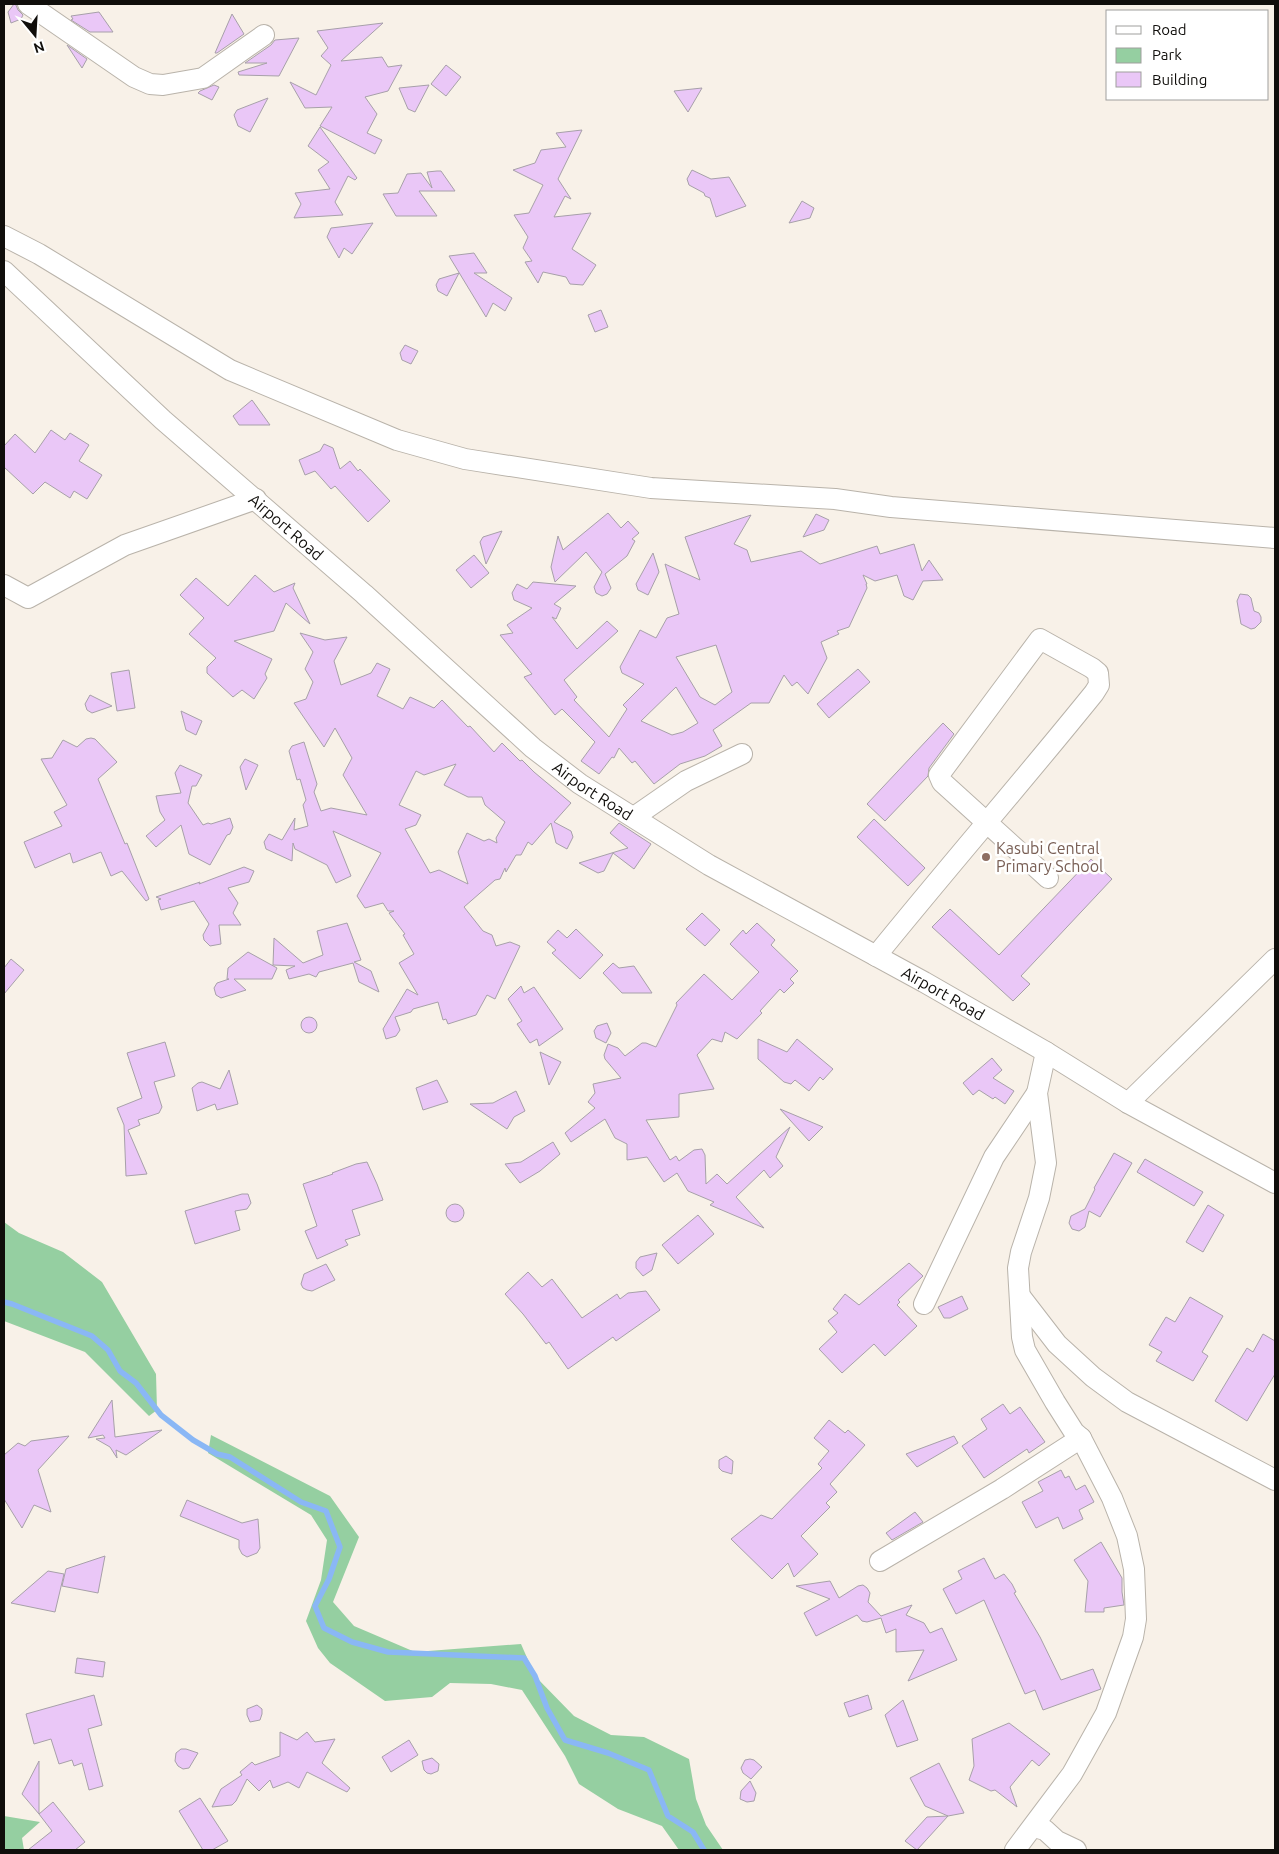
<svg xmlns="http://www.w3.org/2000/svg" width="1279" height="1854" font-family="Ubuntu,sans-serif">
	<rect width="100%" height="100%" fill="#f8f1e8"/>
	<g fill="#95cfa1">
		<path d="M4,1222L19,1233L63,1252L102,1282L156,1374L157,1410L149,1416L85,1352L4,1321Z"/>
		<path d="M211,1435L330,1496L359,1537L333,1602L354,1626L415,1652L521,1644L535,1676L574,1716L611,1735L644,1737L689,1759L696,1799L706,1825L723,1850H679L662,1826L618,1809L579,1784L565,1756L522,1690L491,1684L450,1683L432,1697L385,1701L330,1663L318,1648L306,1621L321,1580L327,1540L311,1515L208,1453Z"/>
		<path d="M4,1816L40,1822L22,1838L24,1850H4Z"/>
	</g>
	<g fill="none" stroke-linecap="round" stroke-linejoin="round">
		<path stroke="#8ab7f5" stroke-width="5.5" d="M4,1302L12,1304L92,1336L108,1350L120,1371L136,1383L161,1415L193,1440L217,1454L230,1457L301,1502L326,1511L340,1547L329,1579L315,1606L324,1628L352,1642L388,1652L524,1658L535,1676L547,1708L565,1740L608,1753L649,1770L668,1816L693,1832L704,1850"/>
	</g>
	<g fill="#eac7f7" stroke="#a7a0a9" fill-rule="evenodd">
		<path d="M14,4L16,5L18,10L23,15L21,19L11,23L8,12Z"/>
		<path d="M99,12L113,32H90L71,20L73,19L71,16Z"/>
		<path d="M232,14L244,34L217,53H215Z"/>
		<path d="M383,23L341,61L382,57L388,67L402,65L388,91L365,97L377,114L367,133L382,140L375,154L320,126L332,107L305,108L290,82L316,95L331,65L321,56L328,48L317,31Z"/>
		<path d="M299,38L279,76L239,75L238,72L267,63H245L271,45L275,40Z"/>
		<path d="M67,45L87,59L82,68Z"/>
		<path d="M446,65L461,77L446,96L431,84Z"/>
		<path d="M214,85L219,87L212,100L198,93L200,91Z"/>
		<path d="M429,85L415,112L408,109L399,88Z"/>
		<path d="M702,88L688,112L674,91Z"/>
		<path d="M268,98L250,132L238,126L234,115L237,110Z"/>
		<path d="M320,127L357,178L355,180L348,176L335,202L343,215L294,218L301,204L295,193L330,189L318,170L329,162L308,146Z"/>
		<path d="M582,130L558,179L571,199L565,196L554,217L591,213L572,249L596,265L583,285L570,284L566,277L543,272L538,283L525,262L532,261L523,248L528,237L514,215L529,213L543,185L513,170L535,163L541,150L566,147L556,133Z"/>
		<path d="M692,170L711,179L729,177L746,206L716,217L710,198L705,196L704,193L689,185L687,179Z"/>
		<path d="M437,171H441L455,191H419L437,216H396L383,194L398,193L407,174L421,173L432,188L427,172Z"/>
		<path d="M802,201L814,208L810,218L789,223Z"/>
		<path d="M373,223L352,254L344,248L339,258L327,237L331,228Z"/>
		<path d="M474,253L487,273H474L512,298L505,311L493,303L486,317L449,256Z"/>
		<path d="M459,273L447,296L438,291L436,285L439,279Z"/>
		<path d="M601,310L608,327L595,332L588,315Z"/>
		<path d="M405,345L418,351L411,364L402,360L400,353Z"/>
		<path d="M252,400L270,425H239L233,416Z"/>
		<path d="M51,430L65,440L70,433L89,445L79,461L102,475L87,499L74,491L70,498L45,482L33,494L4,467V446L15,434L35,453Z"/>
		<path d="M324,444L333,448L340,469L350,461L358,471L360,469L390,501L368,522L335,486L331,489L315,471L305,475L299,460L320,451Z"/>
		<path d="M608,513L621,528L628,521L639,533L632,539L635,541L627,556L605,574L611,588L607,594L602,596L596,593L594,587L602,572L586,552L555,582L551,567L558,536L563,550Z"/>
		<path d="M816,514L829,520L824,530L803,537Z"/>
		<path d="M751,515L734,544L747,550L751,562L801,551L820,564L877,546L880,554L914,544L922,571L929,560L943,580L923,581L913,600L904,596L897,575L875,581L863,575L867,584H866L867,588L849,627L837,631L839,634L821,642L827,658L808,694L797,682L792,686L784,675L769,703H751L713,730L722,746L705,756L680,764L654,784L635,761L632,763L619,748L614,758L612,757L599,774L581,761L595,742L562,709L555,715L524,677L532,674L500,635L513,633L507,625L532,608L514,600L512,593L517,584L527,589L533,582L576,586L554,604L561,608L556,619L552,617L577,649L607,621L618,631L564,680L577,697L574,700L609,737L627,709L623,705L644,684L622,673L620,667L640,630L656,638L667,618L679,614L665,564L700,580L685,537ZM716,645L732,692L715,705L700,697L676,657ZM676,687L698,723L683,732L672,735L641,721Z"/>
		<path d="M502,531L486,564L480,542L483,537Z"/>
		<path d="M653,553L659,572L648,595L638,590L636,584Z"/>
		<path d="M474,555L489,573L471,588L456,570Z"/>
		<path d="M255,575L274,592L295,583L293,588L310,624L286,603L274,631L234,641L272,659L265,674L267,678L254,699L242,690L233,697L207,673V667L216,658L189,634L204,618L180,595L196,578L228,606Z"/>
		<path d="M1240,594L1248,595L1251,598L1254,611L1259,613L1261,617V622L1255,628L1251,629L1241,624L1237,601Z"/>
		<path d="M300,633L325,640L347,637L334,661L341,685L371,673L377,663L390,669L377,696L403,709L410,697L434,708L442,700L468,727L470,726L494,752L502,743L520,761L522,760L534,772L571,803L554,822L571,831L573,837L567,849L556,843L551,823L532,845L528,842L521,855H516L506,872L505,868L500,879L495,880L464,907L483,931L492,935L496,946L510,942L520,946L495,999L487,995L476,1015L448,1024L446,1019L443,1020L438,1002L413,1009L411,1012L395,1017L400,1030L396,1036L386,1039L383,1029L407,989L418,995L399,963L414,954L403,935L405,934L389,913L394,911H388L383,903L365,908L357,896L381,853L333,831L351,876L336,883L327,865L295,849L293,843L292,861L266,849L264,842L269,834L282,840L295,818L294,830L308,826L303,805L306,800L300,779L297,780L289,751L292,746L304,742L317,784L314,792L321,811L331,808L367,815L343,775L352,758L335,728L324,747L294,703L306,699L313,682L305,669L313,652ZM456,764L444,785L468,797H482L485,805L505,822L496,838L497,843L489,839L484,841L467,833L458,852L468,884L439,870L430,873L405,829L416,825L421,815L399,805L416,771L424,775Z"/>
		<path d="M858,669L870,682L829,718L817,704Z"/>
		<path d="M129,670L135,708L117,711L111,673Z"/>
		<path d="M90,695L112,706L92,713L87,710L85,704Z"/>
		<path d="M181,711L202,721L196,735L186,730Z"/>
		<path d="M943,723L954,734L929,768L928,776L885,821L867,804Z"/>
		<path d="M91,738L95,739L117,762L98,779L125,844L127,843L149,899L146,901L122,871L111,876L101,852L73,863L70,853L35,868L24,842L62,826L54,812L67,805L41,759L52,758L63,740L77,747L86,739Z"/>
		<path d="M245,759L258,765L246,790L240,767Z"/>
		<path d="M180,765L202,775L196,786H192L188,803L203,825L208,823L211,824L230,818L233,827L230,834L227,835L210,865L189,854L181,825L156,847L146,836L165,820L160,812L156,796L181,793L175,773Z"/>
		<path d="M874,819L925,868L908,886L857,837Z"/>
		<path d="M619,823L651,844L634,869L613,853L604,871L598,873L579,863L628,848L610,833Z"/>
		<path d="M1091,859L1112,879L1021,976L1030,984L1013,1001L932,927L950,909L999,955Z"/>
		<path d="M244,867L254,871L249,882L228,888L238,903L233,913L241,925H219L221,944L210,946L204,940L203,935L209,924L194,901L161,910L158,900L161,899L156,897L200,882L199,884Z"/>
		<path d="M702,913L720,930L705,946L686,929Z"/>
		<path d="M347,923L361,960L354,962L371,971L379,992L359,982L353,963L319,972L316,977L309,974L289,979L286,970L295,966L273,965L274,938L303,963L323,955L317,931Z"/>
		<path d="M757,923L775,940L771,945L798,971L790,979L794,983L784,993L780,989L760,1011L762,1013L737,1039L725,1032L722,1042L712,1039L697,1055L714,1089L679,1094V1117L646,1120L670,1160L676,1156L679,1161L694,1150L702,1149L705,1155L706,1184L717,1174L727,1184L790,1127L776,1157L783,1166L770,1178L764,1170L736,1197L764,1228L710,1205L714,1202L688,1191L677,1173L664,1182L647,1157L627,1160V1144L615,1138L605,1119L571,1142L565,1133L595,1108L588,1102L595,1093L593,1084L621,1078L605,1059L604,1055L608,1044L618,1048L625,1056L642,1043H646L656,1047L677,1005L676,1003L704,974L732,1000L759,972L730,944L743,930L746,934Z"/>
		<path d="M576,929L603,955L580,979L552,953L556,950L547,942L558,930L567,938Z"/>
		<path d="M248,952L277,968L272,979H234L246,990L221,998L216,995L214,988L217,983L229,979H227L228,968Z"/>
		<path d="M11,959L24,970L4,994V968Z"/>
		<path d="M613,963L619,968L634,966L652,993H622L603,973Z"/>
		<path d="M521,986L524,993L534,987L563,1029L539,1046L537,1039L530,1043L517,1024L522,1021L508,999Z"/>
		<circle cx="309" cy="1025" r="8"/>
		<path d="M607,1023L611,1033L606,1043L596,1038L594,1031L597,1026Z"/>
		<path d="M758,1039L787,1052L797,1039L833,1069L823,1080L820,1077L809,1091L795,1080L791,1084L784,1082L758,1059Z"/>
		<path d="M165,1042L175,1076L154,1082L162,1107L159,1113L138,1120L140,1125L128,1130L147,1174L126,1176L124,1125L117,1108L142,1098L127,1053Z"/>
		<path d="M540,1052L561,1062L549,1085Z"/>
		<path d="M992,1058L1002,1070L993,1078L1014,1091L1005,1104L995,1097L993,1099L979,1090L973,1095L963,1083Z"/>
		<path d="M229,1070L238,1104L217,1110L215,1104L197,1111L192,1088L198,1083L202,1082L220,1089Z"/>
		<path d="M437,1080L448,1102L423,1110L416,1088Z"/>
		<path d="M516,1091L525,1111L514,1117L507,1129L470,1104L493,1103Z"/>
		<path d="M780,1109L823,1127L809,1141Z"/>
		<path d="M553,1142L560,1154L540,1171L520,1183L505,1164L521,1162Z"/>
		<path d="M1114,1153L1132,1163L1100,1217L1089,1211L1085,1227L1079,1231L1072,1229L1069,1223L1071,1216L1085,1209L1095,1189L1094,1188Z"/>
		<path d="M1145,1159L1203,1192L1194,1206L1137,1172Z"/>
		<path d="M367,1162L377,1184L383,1200L352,1210L360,1235L345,1240L348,1245L317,1259L305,1231L317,1226L303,1184L333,1174L332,1173L356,1164Z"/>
		<path d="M242,1194H248L251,1203L247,1209L235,1211L240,1230L195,1244L185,1211Z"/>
		<circle cx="455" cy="1213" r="9"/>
		<path d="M1208,1205L1224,1215L1203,1252L1186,1242Z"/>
		<path d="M698,1215L714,1234L678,1264L662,1245Z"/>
		<path d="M657,1253L652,1270L643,1276L636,1268V1262L640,1257Z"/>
		<path d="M909,1263L923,1276L898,1300L900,1302L897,1305L917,1326L885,1356L874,1344L842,1373L819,1349L837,1332L828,1321L838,1313L833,1309L845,1294L859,1305Z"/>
		<path d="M326,1264L335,1280L312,1291L307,1290L303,1288L301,1284L304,1274Z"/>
		<path d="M528,1272L542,1287L552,1279L582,1318L617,1294L620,1299L628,1293L646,1291L660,1310L616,1341L613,1337L568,1369L549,1342L546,1344L523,1314L505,1294Z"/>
		<path d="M962,1296L968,1309L950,1318H944L938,1307Z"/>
		<path d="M1190,1297L1223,1316L1202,1352L1208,1356L1193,1381L1156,1361L1162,1352L1149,1345L1166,1317L1175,1322Z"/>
		<path d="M1263,1334L1275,1341V1374L1247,1421L1215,1401L1247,1348L1253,1352Z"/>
		<path d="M112,1400L115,1437L162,1430L126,1455L116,1450L117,1458L110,1447L96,1439L105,1438L103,1435L88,1438Z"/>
		<path d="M1003,1404L1010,1414L1020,1407L1045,1442L1029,1453L1027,1449L984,1478L962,1446L987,1429L981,1419Z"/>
		<path d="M829,1420L845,1433L848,1430L865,1445L830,1484L837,1492L826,1503L830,1507L801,1536L818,1554L794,1577L788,1563L772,1579L731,1539L761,1515L772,1519L822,1468L818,1464L829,1451L814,1438Z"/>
		<path d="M69,1436L38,1470L51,1512L34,1505L22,1528L4,1499V1455L18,1443L25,1446L31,1441Z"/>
		<path d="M954,1436L958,1443L917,1467L906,1454Z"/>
		<path d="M726,1456L733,1461L732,1474L722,1471L719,1468V1460Z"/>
		<path d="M1061,1470L1065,1478L1069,1476L1076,1490L1085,1485L1094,1502L1079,1510L1083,1519L1063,1529L1058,1517L1036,1528L1022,1502L1043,1491L1038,1482Z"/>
		<path d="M187,1500L242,1523L258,1519L260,1548L257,1553L247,1557L242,1554L239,1548V1540L180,1516Z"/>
		<path d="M915,1512L923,1522L892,1540L886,1533Z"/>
		<path d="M1101,1542L1122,1578V1592L1124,1605L1104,1608V1612H1085L1088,1581L1074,1560Z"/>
		<path d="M105,1556L98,1593L62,1586L66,1569Z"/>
		<path d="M984,1558L995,1579L1004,1574L1012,1584L1016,1592L1014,1593L1040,1637L1061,1680L1093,1669L1101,1689L1043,1710L1035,1690L1025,1694L984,1600L956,1614L943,1589L962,1579L958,1571Z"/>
		<path d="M48,1571L64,1574L55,1612L11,1603Z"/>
		<path d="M830,1581L839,1598L858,1586L863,1585L867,1588L870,1593L868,1602L881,1616L912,1605L906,1615L924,1623L930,1633L942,1628L957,1660L908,1681L924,1650L896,1652V1629L886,1633L881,1618L867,1622L862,1621L857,1615L816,1636L804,1613L830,1599L796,1586Z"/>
		<path d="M77,1658L105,1662L103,1677L75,1673Z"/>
		<path d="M94,1695L102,1725L88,1729L103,1786L89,1790L82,1763L74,1766L72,1760L59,1764L51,1739L34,1744L26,1714Z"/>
		<path d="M868,1695L872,1709L849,1717L844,1703Z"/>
		<path d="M903,1700L918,1740L897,1747L885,1715Z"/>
		<path d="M257,1705L262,1709V1714L260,1720L250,1722L247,1715V1709Z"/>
		<path d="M1009,1723L1050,1754L1039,1766L1032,1760L1010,1787L1017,1807L995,1790L991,1791L969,1780L974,1766L972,1739Z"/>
		<path d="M280,1732L297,1740L307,1732L315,1742L335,1739L322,1763L350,1788L347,1792L307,1772L299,1788L288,1782L273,1788L270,1780L259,1791L247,1779L236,1801L232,1805L212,1807L221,1789L242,1775L240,1772L252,1762L255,1765L280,1756Z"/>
		<path d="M409,1740L418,1755L391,1772L382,1757Z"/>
		<path d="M181,1749H186L198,1753L189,1768L183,1769L178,1766L175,1761L176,1753Z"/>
		<path d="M432,1758L439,1764L438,1771L431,1774L427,1773L424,1770L422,1761Z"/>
		<path d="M750,1759L754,1760L762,1767L751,1779L743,1773L741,1768L745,1760Z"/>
		<path d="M39,1761V1814L22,1794Z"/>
		<path d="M939,1763L964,1813L948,1816L925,1806L910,1778Z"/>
		<path d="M750,1781L756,1793L754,1801L747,1802L740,1799L741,1791Z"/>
		<path d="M200,1798L228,1841L212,1850H203L179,1811Z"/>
		<path d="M53,1802L85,1842L75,1850H28L52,1831L39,1814Z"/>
		<path d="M948,1816L917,1850L905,1841L927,1817Z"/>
	</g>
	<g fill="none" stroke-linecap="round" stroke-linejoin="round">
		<defs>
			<g id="minor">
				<path d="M28,4L134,77L150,84L163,85L203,78L264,35"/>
				<path d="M4,236L39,254L230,370L397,440L465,459L651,488L835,499L891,507L1275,538"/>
				<path id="s1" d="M4,271L163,420L364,594L533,748L580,784L709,865L924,982L1046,1052L1128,1103L1275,1183"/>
				<path d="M4,585L28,598L125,545L256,499"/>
				<path d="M634,817L686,781L742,754"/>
				<path d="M876,956C948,867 1023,781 1094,693L1099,685L1098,673L1092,668L1040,639L939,775L942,782L1048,878"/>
				<path d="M1128,1103L1275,959"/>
				<path d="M1020,1296L1057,1344L1093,1377L1127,1402L1275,1480"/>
				<path d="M924,1304L994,1157L1037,1093"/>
				<path d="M880,1561L1002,1489L1081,1438"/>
				<path d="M1034,1827L1045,1830L1057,1841L1076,1850"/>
				<path d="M1015,1850L1072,1774L1106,1713L1133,1637L1136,1619L1134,1569L1127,1536L1112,1498L1081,1438L1074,1432L1055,1402L1025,1350L1022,1337L1018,1268L1021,1252L1039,1198L1046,1163L1037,1093L1046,1052"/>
			</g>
		</defs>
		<use href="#minor" stroke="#b9b3aa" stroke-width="22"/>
		<use href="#minor" stroke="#fff" stroke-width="20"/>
	</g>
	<circle fill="#8d6e63" stroke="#fff" stroke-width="2" cx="986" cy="857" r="5"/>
	<g text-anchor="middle" stroke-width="5" stroke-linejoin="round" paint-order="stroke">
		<g font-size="16" fill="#100e0b" stroke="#fff">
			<text dy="6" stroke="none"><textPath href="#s1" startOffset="381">Airport Road</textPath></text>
			<text dy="6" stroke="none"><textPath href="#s1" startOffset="786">Airport Road</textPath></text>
			<text dy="6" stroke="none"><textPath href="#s1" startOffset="1191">Airport Road</textPath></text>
		</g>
		<g font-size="16" fill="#785e54" stroke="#fff" text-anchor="start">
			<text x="996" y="854">Kasubi Central<tspan x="996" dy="18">Primary School</tspan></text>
		</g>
	</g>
	<rect width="1279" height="1854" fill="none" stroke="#100e0b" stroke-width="10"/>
	<rect x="1106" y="10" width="162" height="90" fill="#ffffff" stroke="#9f9f9d"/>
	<rect x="1116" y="26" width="25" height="8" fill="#ffffff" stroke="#9f9f9d"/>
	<text x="1152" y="35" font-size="15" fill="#100e0b">Road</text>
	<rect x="1116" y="48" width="25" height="15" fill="#95cfa1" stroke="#9f9f9d"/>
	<text x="1152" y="60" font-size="15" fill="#100e0b">Park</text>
	<rect x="1116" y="72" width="25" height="15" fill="#eac7f7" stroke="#9f9f9d"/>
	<text x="1152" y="85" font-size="15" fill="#100e0b">Building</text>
	<g transform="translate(35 35) rotate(162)" stroke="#ffffff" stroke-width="4" paint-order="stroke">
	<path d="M0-4L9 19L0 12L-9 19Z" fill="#100e0b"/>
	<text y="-8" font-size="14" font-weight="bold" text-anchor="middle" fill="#100e0b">N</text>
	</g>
</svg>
